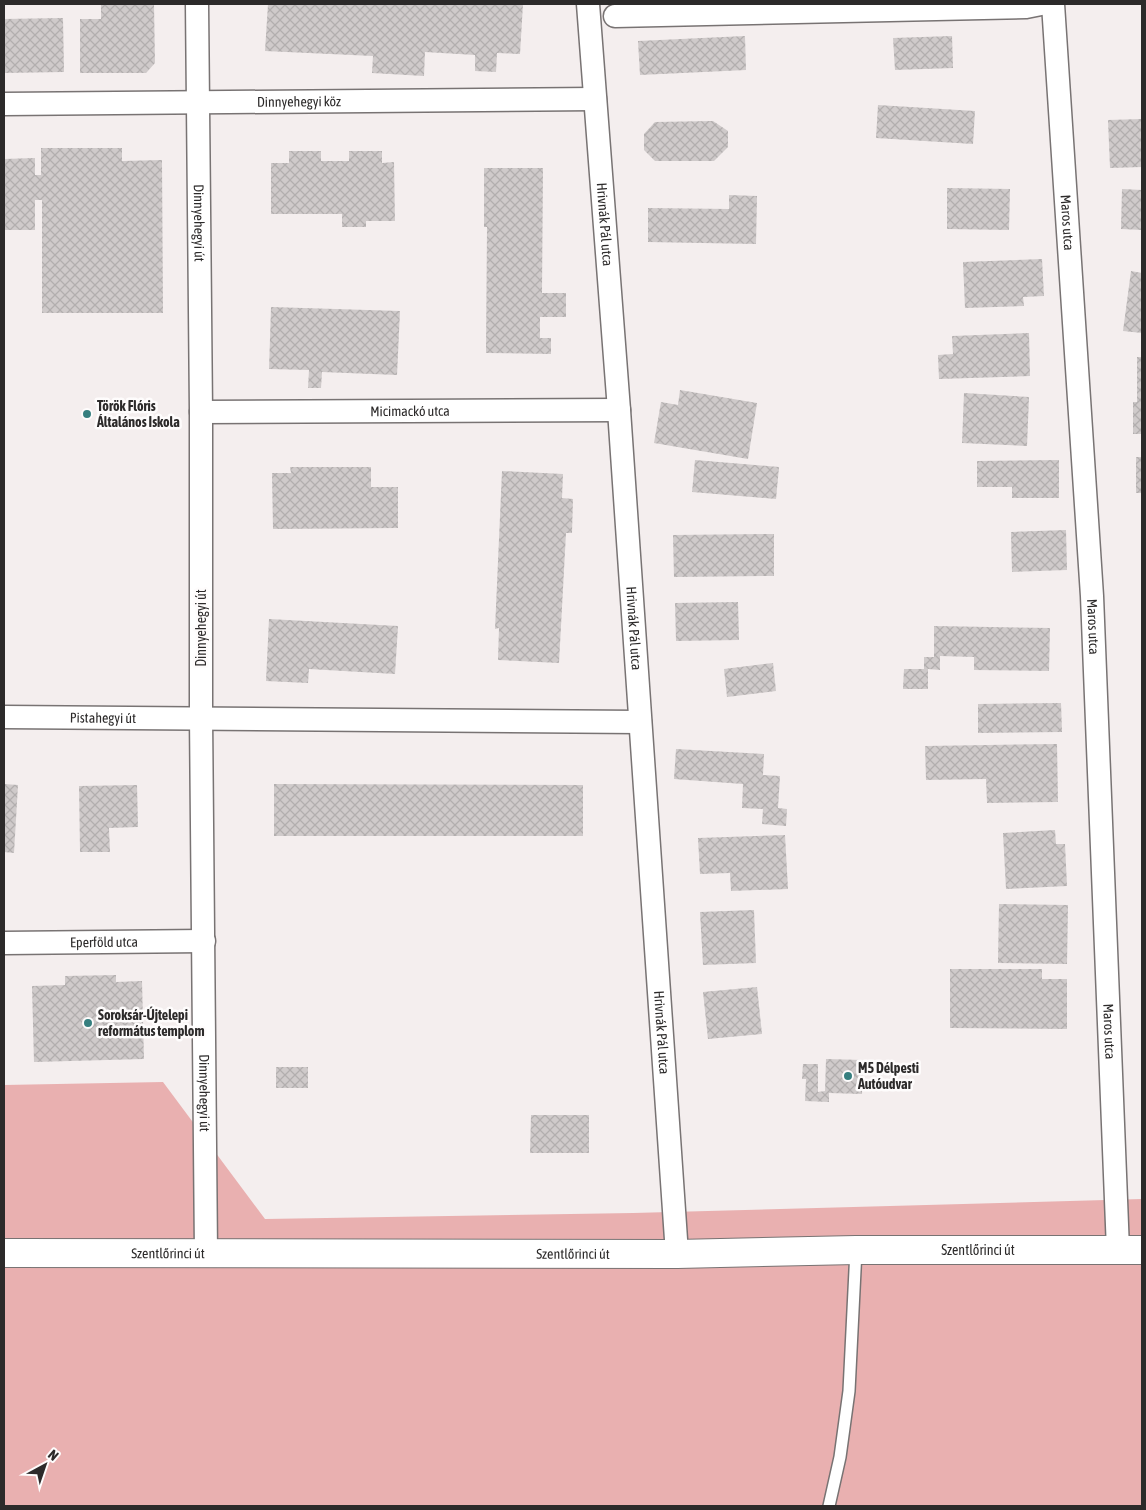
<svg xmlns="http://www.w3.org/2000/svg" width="1146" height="1510" font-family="'Asap Condensed',sans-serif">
	<defs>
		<pattern id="building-cross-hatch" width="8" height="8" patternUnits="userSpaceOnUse" patternTransform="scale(1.25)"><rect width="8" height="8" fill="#cfcaca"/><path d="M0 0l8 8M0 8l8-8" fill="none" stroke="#b2aeae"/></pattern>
	</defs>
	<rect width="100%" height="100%" fill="#f4eeee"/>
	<path fill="#e9b0b0" d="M163,1082L265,1219L633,1213L1142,1199V1506H4V1085Z"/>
	<g fill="url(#building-cross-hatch)">
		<path d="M101,4H154L155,63L146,73H80V19H101Z"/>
		<path d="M268,4H523L520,54L497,53L496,72L475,71V55L425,52L424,76L372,73L373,56L265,51Z"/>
		<path d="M63,18L64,72L4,73V19Z"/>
		<path d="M745,36L746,70L640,75L638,41Z"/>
		<path d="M952,36L953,68L895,70L893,38Z"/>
		<path d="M878,105L975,111L973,144L876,138Z"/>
		<path d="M1142,119V167L1110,168L1108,120Z"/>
		<path d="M713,121L728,131V147L714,161H655L644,150V134L655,122Z"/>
		<path d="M41,148H122V161L162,160L163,313H42V200H35V230H4V159L35,158V175H41Z"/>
		<path d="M289,151H321V161H349V151H382V163L394,162L395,221H366V227H342V214H271V163H289Z"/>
		<path d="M484,168H543L542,293H566V317H540V338H551V354L486,353L487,227H484Z"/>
		<path d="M947,188L1010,189L1009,230L947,229Z"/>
		<path d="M1122,189L1142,190V230L1121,229Z"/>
		<path d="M729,195L757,196L756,244L648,242V208L729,209Z"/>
		<path d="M1042,259L1044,296L1023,297L1024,306L965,308L963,262Z"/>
		<path d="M1131,271L1142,273V333L1123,331Z"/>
		<path d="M271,307L400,311L397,375L322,372L321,388H308L309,370L269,369Z"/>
		<path d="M1029,333L1030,376L939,379L938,355L953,354L952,336Z"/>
		<path d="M1137,357H1142V434H1133V402H1137Z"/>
		<path d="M680,390L757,403L748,459L654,443L661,402L678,405Z"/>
		<path d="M964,393L1029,397L1027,446L962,443Z"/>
		<rect x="1136" y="457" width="6" height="36"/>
		<path d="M695,460L779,467L776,499L692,492Z"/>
		<path d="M1059,460V498H1012V487H977V461Z"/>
		<path d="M290,467H371V487H398V528L273,529L272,473H291Z"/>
		<path d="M502,471L563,474L562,498L573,499L572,533H566L559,663L498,660L499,628L495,629Z"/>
		<path d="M1066,530L1067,570L1012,572L1011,532Z"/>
		<path d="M774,534V576L674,577L673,535Z"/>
		<path d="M738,602L739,640L676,641L675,603Z"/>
		<path d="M269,619L398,626L395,674L309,669L308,683L266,681Z"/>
		<path d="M934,626L1050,628L1049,671L974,670V657L940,656V670L928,669V689H903L904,669H924V657H934Z"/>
		<path d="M773,663L776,691L727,697L724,669Z"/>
		<path d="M1061,703L1062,732L978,733V704Z"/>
		<path d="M1057,744L1058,802L987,803L986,779L926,780L925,746Z"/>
		<path d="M676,749L764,754L763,775L780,776L778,808L787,809L786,826L762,824L763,809L742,808L743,784L674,779Z"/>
		<path d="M4,784L18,785L14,853L4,852Z"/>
		<path d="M274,784L583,785V836H274Z"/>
		<path d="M137,785L138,827L109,828L110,852H80L79,786Z"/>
		<path d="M1055,830L1056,844H1065L1067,886L1006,889L1003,833Z"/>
		<path d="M785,835L788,889L731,891L730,873L700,874L698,838Z"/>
		<path d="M999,904L1068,905L1067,964L998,963Z"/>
		<path d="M754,910L756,963L703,965L700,912Z"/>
		<path d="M950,969H1042V979H1067V1029L950,1028Z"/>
		<path d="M116,975V982L142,981L144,1059L34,1062L32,986L65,985V976Z"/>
		<path d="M757,987L762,1034L708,1039L703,992Z"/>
		<path d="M826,1059L863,1060L862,1094L829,1093V1102L805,1101L806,1079H802L803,1064H818V1092L825,1091Z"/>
		<rect x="276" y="1067" width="32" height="21"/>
		<path d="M531,1115H589V1153H530Z"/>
	</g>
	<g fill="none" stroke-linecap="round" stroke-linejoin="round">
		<defs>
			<path id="lane" d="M829,1506L840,1457L849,1391L856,1250"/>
			<g id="street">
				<path id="s1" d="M197,4L201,412V717L206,1253"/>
				<path id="s2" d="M588,4L619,410L677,1254"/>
				<path id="s3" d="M1053,4L1092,596L1118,1250"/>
				<path d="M615,16L1026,7L1041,4"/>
				<path id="s4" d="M4,104L595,99"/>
				<path id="s5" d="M201,412L619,410"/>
				<path id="s6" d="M4,717L640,722"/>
				<path id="s7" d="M4,943L204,941"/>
			</g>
			<g id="secondary">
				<path id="s8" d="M4,1253L677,1254L856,1250H1142"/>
			</g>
		</defs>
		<use href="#lane" stroke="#787373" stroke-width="14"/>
		<use href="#street" stroke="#787373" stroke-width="25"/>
		<use href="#secondary" stroke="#787373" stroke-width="30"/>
		<use href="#lane" stroke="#fff" stroke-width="11"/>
		<use href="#street" stroke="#fff" stroke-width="22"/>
		<use href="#secondary" stroke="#fff" stroke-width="28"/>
	</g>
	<g fill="#367f7f" stroke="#fefcfc" stroke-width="2">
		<circle cx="87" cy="414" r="5"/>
		<circle cx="88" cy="1023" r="5"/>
		<circle cx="848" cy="1076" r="5"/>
	</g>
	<g text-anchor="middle" stroke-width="5" stroke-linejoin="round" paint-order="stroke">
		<g font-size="14" fill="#2c2a2a" stroke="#fefcfc">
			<text dy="5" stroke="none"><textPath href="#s4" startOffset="295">Dinnyehegyi köz</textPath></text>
			<text dy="5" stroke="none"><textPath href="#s3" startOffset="219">Maros utca</textPath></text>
			<text dy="5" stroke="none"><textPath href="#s1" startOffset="219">Dinnyehegyi út</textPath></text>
			<text dy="5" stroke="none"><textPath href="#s2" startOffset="221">Hrivnák Pál utca</textPath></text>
			<text dy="5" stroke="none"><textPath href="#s5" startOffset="209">Micimackó utca</textPath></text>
			<text dy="5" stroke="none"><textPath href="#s3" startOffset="624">Maros utca</textPath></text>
			<text transform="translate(201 628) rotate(-90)" y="5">Dinnyehegyi út</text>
			<text dy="5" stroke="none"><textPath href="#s2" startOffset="626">Hrivnák Pál utca</textPath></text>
			<text dy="5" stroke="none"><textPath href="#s6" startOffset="99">Pistahegyi út</textPath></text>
			<text dy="5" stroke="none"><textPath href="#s7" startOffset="100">Eperföld utca</textPath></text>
			<text dy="5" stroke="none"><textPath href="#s3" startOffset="1029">Maros utca</textPath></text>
			<text dy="5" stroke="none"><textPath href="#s2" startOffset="1031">Hrivnák Pál utca</textPath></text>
			<text dy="5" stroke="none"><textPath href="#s1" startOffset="1089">Dinnyehegyi út</textPath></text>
			<text dy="5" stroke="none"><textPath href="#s8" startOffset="974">Szentlőrinci út</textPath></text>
			<text dy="5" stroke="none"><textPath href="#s8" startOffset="164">Szentlőrinci út</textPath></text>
			<text dy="5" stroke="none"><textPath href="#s8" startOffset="569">Szentlőrinci út</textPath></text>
		</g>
		<g font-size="14" font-weight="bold" fill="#2c2a2a" stroke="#fefcfc" text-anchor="start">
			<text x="97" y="411">Török Flóris<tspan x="97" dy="16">Általános Iskola</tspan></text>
			<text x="98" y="1020">Soroksár-Újtelepi<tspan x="98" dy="16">református templom</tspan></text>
			<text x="858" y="1073">M5 Délpesti<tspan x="858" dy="16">Autóudvar</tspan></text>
		</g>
	</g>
	<rect width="1146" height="1510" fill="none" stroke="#2c2a2a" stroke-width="10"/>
	<g transform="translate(45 1465) rotate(40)" stroke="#fefcfc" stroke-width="4" paint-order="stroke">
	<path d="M0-4L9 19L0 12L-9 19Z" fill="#2c2a2a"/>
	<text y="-8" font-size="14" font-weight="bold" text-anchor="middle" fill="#2c2a2a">N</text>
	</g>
</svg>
